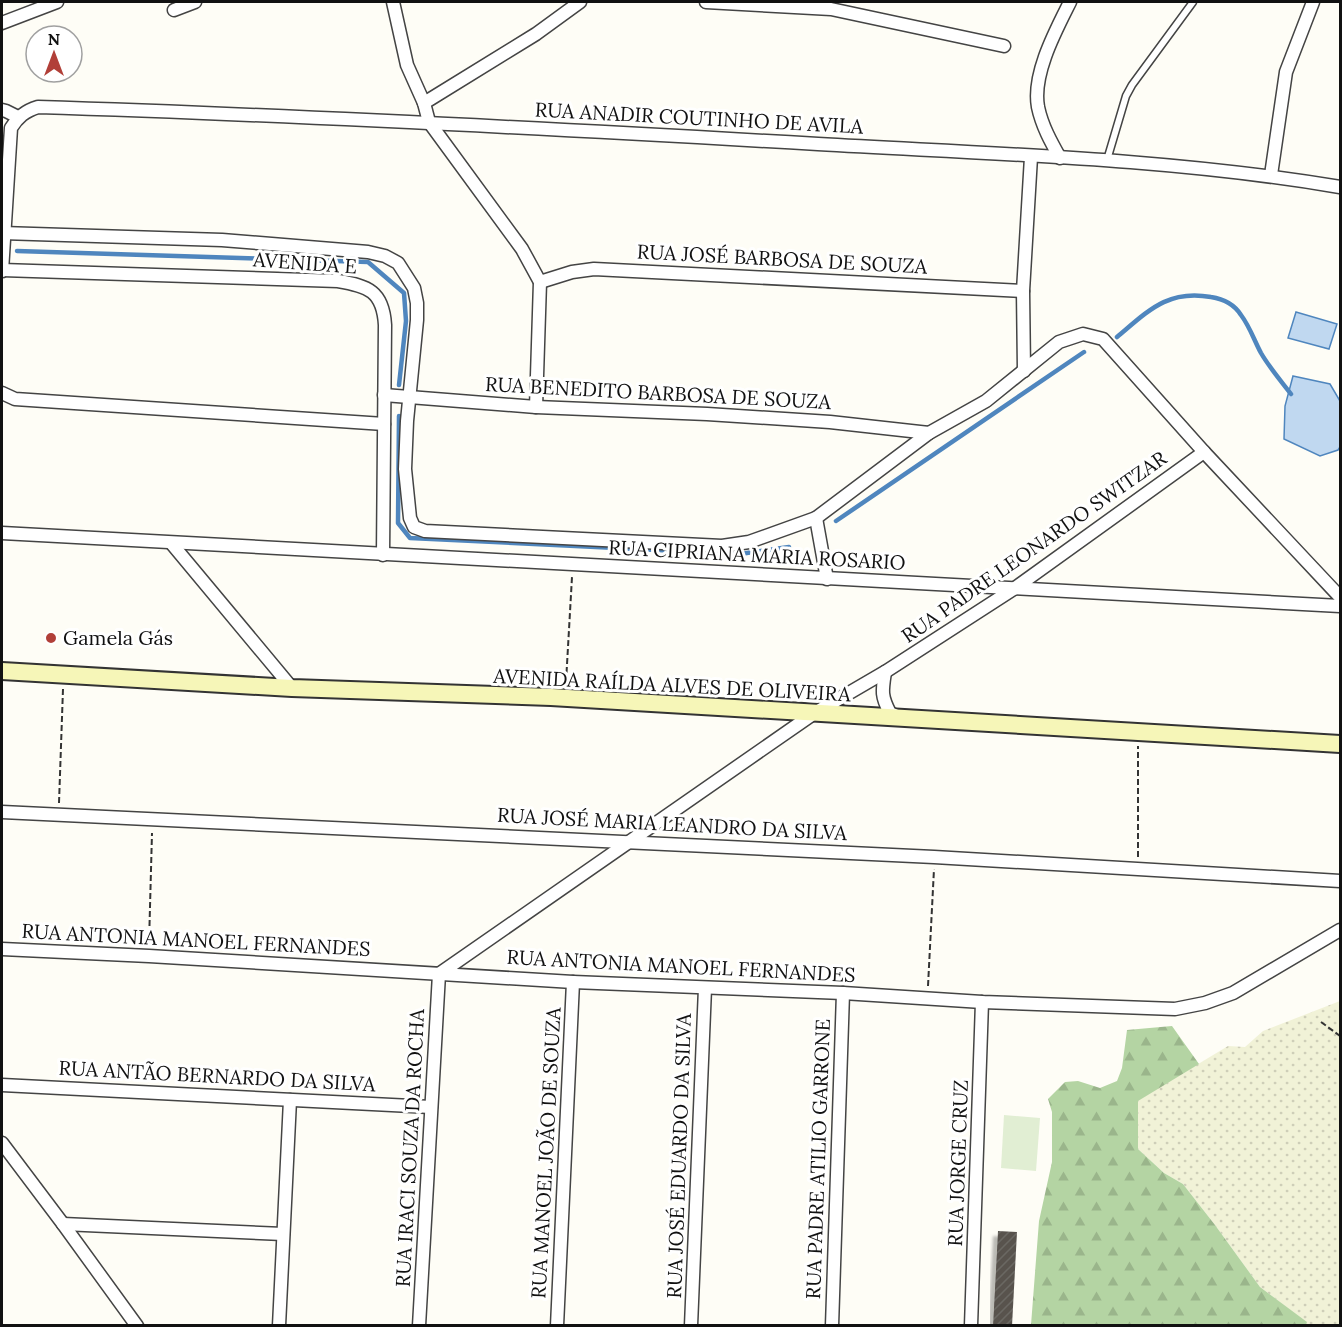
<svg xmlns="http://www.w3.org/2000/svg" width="1342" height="1327" font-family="Lora,serif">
	<defs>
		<pattern id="farmland-dots" width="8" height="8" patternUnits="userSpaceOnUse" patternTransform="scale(1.5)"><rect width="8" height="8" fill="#f1f2d7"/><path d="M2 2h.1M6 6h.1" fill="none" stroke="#ceceb8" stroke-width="1.8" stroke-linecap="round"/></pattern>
		<pattern id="forest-firs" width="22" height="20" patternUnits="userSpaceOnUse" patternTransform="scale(1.5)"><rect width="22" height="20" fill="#b4d4a3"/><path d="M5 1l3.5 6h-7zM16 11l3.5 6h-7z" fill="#9ab58b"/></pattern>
		<pattern id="building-hatch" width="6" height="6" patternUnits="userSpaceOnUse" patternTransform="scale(1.5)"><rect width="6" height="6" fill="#58534e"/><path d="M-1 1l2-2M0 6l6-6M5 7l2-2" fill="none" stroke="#6b6763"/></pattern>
		<filter id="shadow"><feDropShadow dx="-5" dy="5" stdDeviation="1.5" flood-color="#0004"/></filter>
	</defs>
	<rect width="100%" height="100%" fill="#fefdf6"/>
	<path fill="url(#farmland-dots)" d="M1340,1001V1325H1306V1322L1260,1287L1215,1225L1183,1184L1164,1173L1138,1149L1137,1101L1228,1046L1245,1047L1263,1031Z"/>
	<path fill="url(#forest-firs)" d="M1172,1026L1199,1064L1138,1101V1149L1164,1173L1183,1184L1215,1225L1260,1287L1307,1322L1306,1325H1031L1039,1221L1052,1162V1112L1048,1099L1065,1082L1078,1081L1100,1088L1117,1081L1122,1068L1127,1030Z"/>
	<path fill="#e1eed3" d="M1004,1115L1040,1118L1036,1171L1001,1168Z"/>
	<g fill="#c0d8f0" stroke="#4f86be" stroke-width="1.5">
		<path d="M1296,312L1337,324L1329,349L1288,338Z"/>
		<path d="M1293,376L1330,384L1340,401V447L1338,450L1320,456L1284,439L1285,406Z"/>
	</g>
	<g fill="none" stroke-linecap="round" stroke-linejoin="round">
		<g stroke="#4f86be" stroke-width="4.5">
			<path d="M17,251L368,262L404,293L406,321L399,385"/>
			<path d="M1117,337C1148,311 1168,289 1211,297C1224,299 1234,304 1241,315C1250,327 1254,340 1261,353C1269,367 1281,381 1291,394"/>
			<path d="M399,416L398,523L410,538L740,554L789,547"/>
			<path d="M836,521L1084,352"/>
		</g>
	</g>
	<path fill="url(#building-hatch)" filter="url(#shadow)" d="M998,1231L1017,1232L1012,1326H993Z"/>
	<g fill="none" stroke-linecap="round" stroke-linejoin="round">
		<defs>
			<path id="lane" d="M1107,160L1126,96L1132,85L1193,2"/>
			<g id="street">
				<path d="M393,2L407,65L424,103"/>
				<path d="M706,2L831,9L1004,46"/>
				<path d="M174,10L195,2"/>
				<path d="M2,23L57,2"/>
				<path d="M2,110L6,111L18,117"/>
				<path d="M1060,158C1051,142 1042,126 1038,107C1032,74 1056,30 1070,2"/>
				<path d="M1271,175L1286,72L1313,2"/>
				<path d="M2,233L222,240L368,252L385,256L398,263L414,288L417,303V320L407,421L405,469L410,518L414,527L425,531L722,546L749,542L816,518L929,433L986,401L1059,342L1083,334L1103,339L1204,452L1340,597"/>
				<path d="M2,270L338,281C368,286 383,291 385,325L383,555"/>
				<path d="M2,271L11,128C18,117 25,111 38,107C298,115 558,129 818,144C992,154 1168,158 1340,187"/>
				<path d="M540,282L572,272L594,269L1023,291"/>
				<path d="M1024,371L1023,291L1031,157"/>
				<path d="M2,393L15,399L384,424"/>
				<path d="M384,395L536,407L707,414L830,422L929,433"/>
				<path d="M536,407L540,282L522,249L429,122L424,103L536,34L580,2"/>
				<path d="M816,518L827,579"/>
				<path d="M2,533L1340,606"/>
				<path d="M172,544L292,688"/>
				<path d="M885,672C882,691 881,696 890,713L899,717"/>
				<path d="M2,812L934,857L1340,881"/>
				<path d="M2,949L149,956L573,982L843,993L982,1002L1175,1009L1205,1003L1233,993L1340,930"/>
				<path d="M2,1085L431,1107"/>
				<path d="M2,1143L63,1224L137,1326"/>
				<path d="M63,1224L283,1234"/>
				<path d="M279,1326L290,1100"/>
				<path d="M419,1326L439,974L813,714L885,672L1015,588L1204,452"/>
				<path d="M557,1326L573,982"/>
				<path d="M691,1326L705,988"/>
				<path d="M832,1326L843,993"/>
				<path d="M971,1326L982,1002"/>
			</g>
			<path id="secondary" d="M2,671L292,688L551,697L1340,744"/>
		</defs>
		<use href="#lane" stroke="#444" stroke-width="9"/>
		<use href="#street" stroke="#444" stroke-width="15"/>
		<use href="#secondary" stroke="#333" stroke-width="20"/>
		<g stroke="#333" stroke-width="2" stroke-dasharray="6 3" stroke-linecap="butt">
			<path d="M566,682L572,577"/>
			<path d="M59,803L63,689"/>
			<path d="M1138,857V746"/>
			<path d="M149,944L152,833"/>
			<path d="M928,986L934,869"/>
			<path d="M1321,1022L1340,1036"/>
		</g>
		<use href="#lane" stroke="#fff" stroke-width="6"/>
		<use href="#street" stroke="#fff" stroke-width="12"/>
		<use href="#secondary" stroke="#f6f6b8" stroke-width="16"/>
	</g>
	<circle fill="#b13f38" stroke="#fff" stroke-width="2" cx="51" cy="638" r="6"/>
	<g text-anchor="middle" stroke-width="6" stroke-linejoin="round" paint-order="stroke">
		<g font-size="20" fill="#111" stroke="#fff">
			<text transform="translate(699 118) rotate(3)" y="7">RUA ANADIR COUTINHO DE AVILA</text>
			<text transform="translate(782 259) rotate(3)" y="7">RUA JOSÉ BARBOSA DE SOUZA</text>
			<text transform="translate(305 263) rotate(4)" y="7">AVENIDA E</text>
			<text transform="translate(658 393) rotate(3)" y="7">RUA BENEDITO BARBOSA DE SOUZA</text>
			<text transform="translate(1034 547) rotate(-35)" y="7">RUA PADRE LEONARDO SWITZAR</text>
			<text transform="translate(757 555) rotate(3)" y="7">RUA CIPRIANA MARIA ROSARIO</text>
			<text transform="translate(672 685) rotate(3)" y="7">AVENIDA RAÍLDA ALVES DE OLIVEIRA</text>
			<text transform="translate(672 824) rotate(3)" y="7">RUA JOSÉ MARIA LEANDRO DA SILVA</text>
			<text transform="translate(196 940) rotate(3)" y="7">RUA ANTONIA MANOEL FERNANDES</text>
			<text transform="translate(681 966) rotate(3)" y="7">RUA ANTONIA MANOEL FERNANDES</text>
			<text transform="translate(217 1076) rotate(3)" y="7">RUA ANTÃO BERNARDO DA SILVA</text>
			<text transform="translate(410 1148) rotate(-87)" y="7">RUA IRACI SOUZA DA ROCHA</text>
			<text transform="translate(546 1153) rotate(-87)" y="7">RUA MANOEL JOÃO DE SOUZA</text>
			<text transform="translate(679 1156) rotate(-88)" y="7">RUA JOSÉ EDUARDO DA SILVA</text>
			<text transform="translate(818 1159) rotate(-88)" y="7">RUA PADRE ATILIO GARRONE</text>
			<text transform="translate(958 1163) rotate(-88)" y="7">RUA JORGE CRUZ</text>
		</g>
		<g font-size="20" fill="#111" stroke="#fff" text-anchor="start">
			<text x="63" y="645">Gamela Gás</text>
		</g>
	</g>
	<rect width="1342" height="1327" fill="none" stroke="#111111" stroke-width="6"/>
	<g transform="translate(54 54)"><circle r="28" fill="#ffffff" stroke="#a0a0a0" stroke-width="1.5"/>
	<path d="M0-4.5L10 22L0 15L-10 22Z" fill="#b13f38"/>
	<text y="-9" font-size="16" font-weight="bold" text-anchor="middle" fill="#111111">N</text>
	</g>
</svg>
